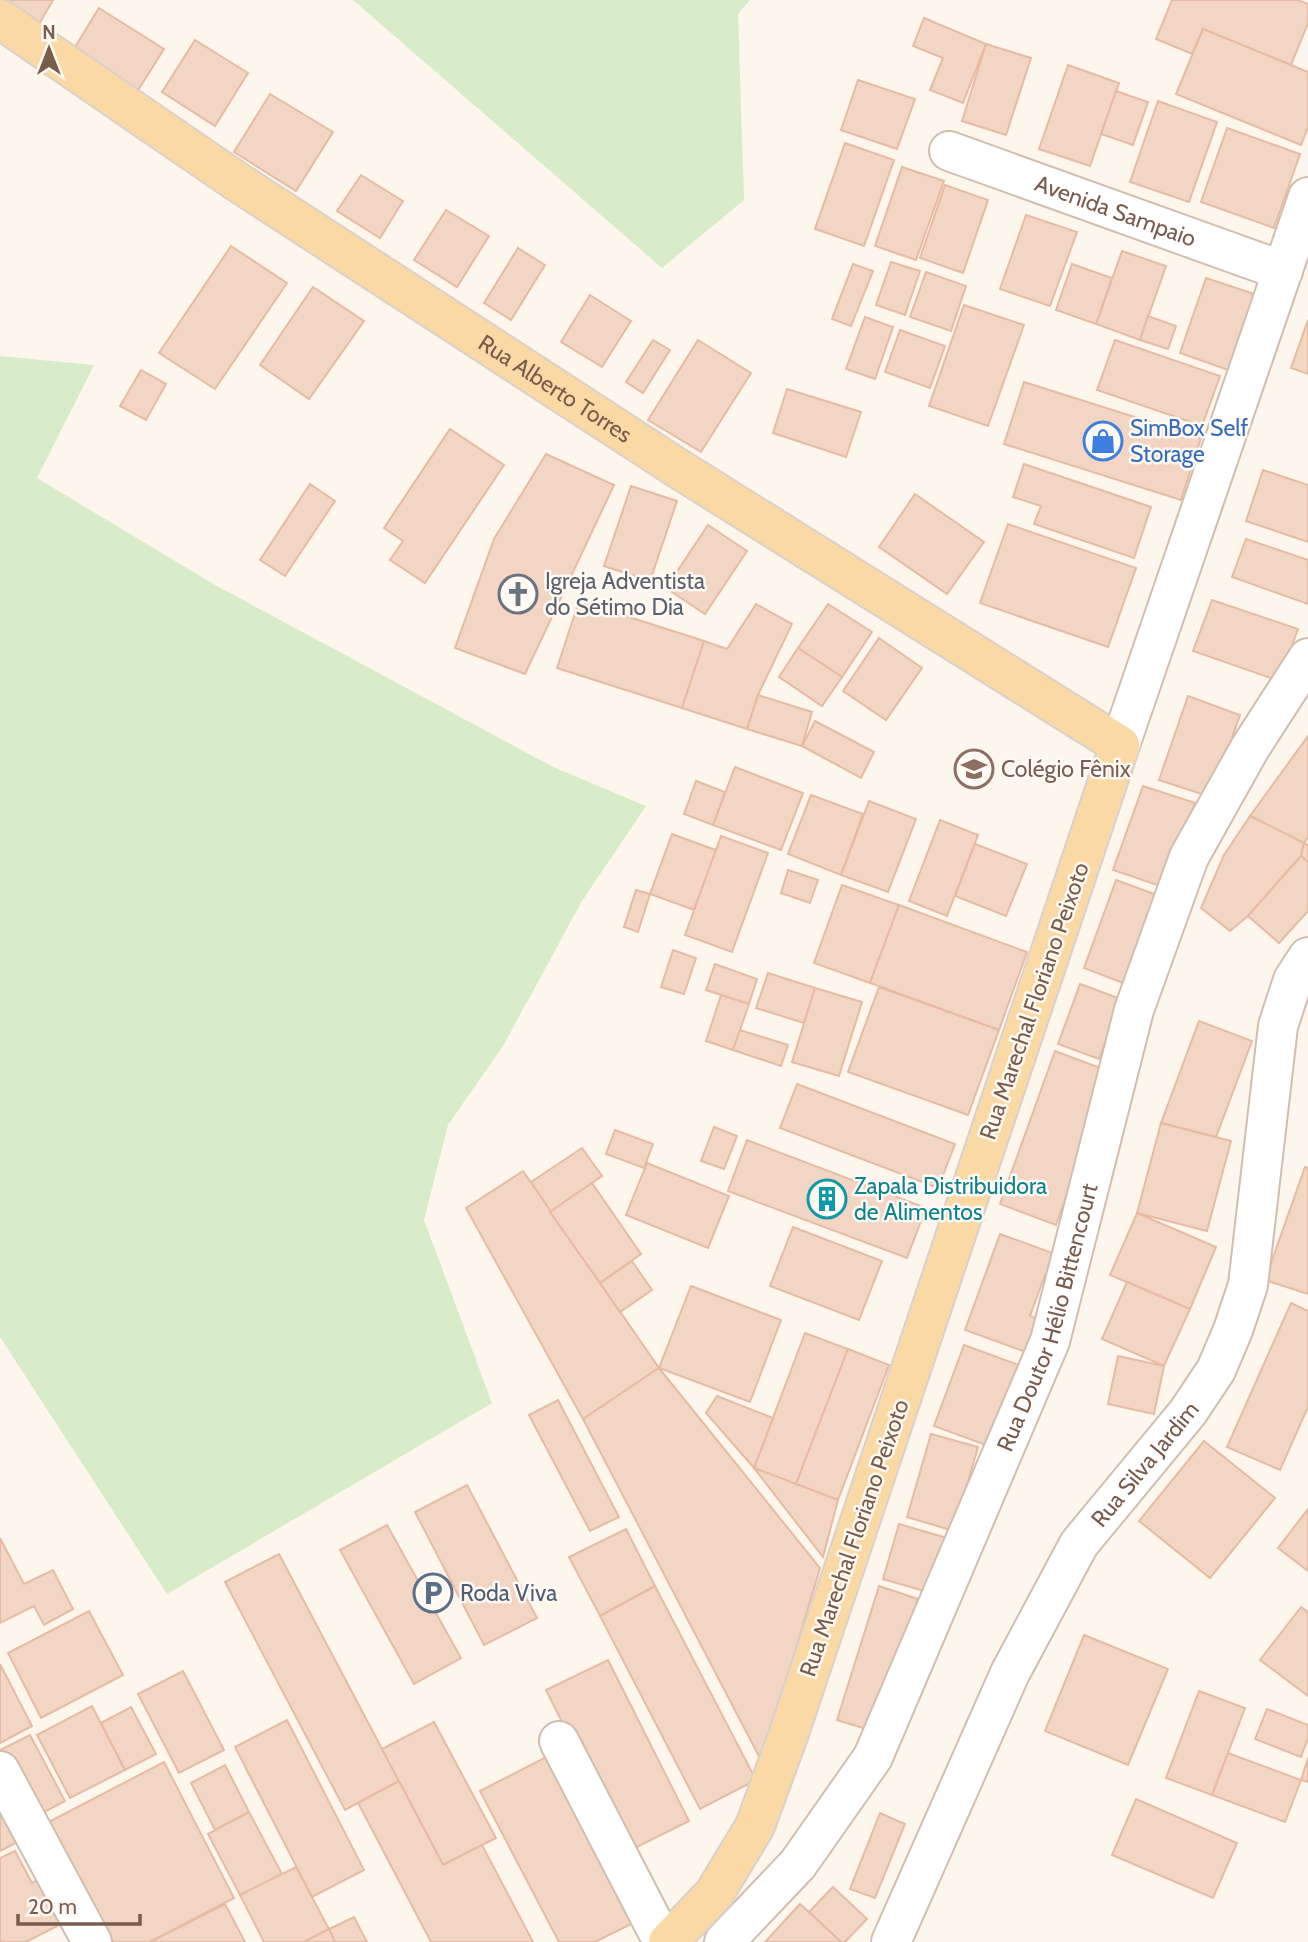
<svg xmlns="http://www.w3.org/2000/svg" width="1308" height="1942" font-family="Cabin,sans-serif">
	<rect width="100%" height="100%" fill="#fdf6ec"/>
	<g fill="#d8ecc9">
		<path d="M353,0H750L738,14L744,200L662,268Z"/>
		<path d="M0,356L94,365L37,478L215,585L553,767L646,806L582,901L503,1046L448,1125L424,1220L492,1403L167,1594L0,1337Z"/>
	</g>
	<g fill="#f3d5c3" stroke="#e6bba3" stroke-width="2">
		<path d="M1,0H53L39,24Z"/>
		<path d="M1172,0H1298L1308,4V23L1291,65L1203,29L1192,54L1156,39Z"/>
		<path d="M99,8L164,49L137,92L72,52Z"/>
		<path d="M924,18L986,44L963,103L930,90L943,58L913,46Z"/>
		<path d="M1203,29L1308,72V127L1301,145L1176,94Z"/>
		<path d="M195,40L248,73L215,126L162,92Z"/>
		<path d="M986,44L1031,58L1006,135L962,121Z"/>
		<path d="M1068,65L1119,83L1090,166L1039,149Z"/>
		<path d="M858,80L915,99L897,149L841,130Z"/>
		<path d="M1116,91L1148,102L1133,145L1101,134Z"/>
		<path d="M270,94L333,132L296,191L234,152Z"/>
		<path d="M1158,101L1217,122L1189,202L1130,182Z"/>
		<path d="M1227,128L1300,154L1274,228L1201,202Z"/>
		<path d="M845,143L894,160L864,246L815,229Z"/>
		<path d="M902,167L944,181L916,260L875,246Z"/>
		<path d="M361,175L403,201L380,238L337,211Z"/>
		<path d="M945,185L988,200L963,273L920,258Z"/>
		<path d="M446,210L489,236L457,287L414,260Z"/>
		<path d="M1026,215L1077,232L1050,306L1000,289Z"/>
		<path d="M231,246L287,283L215,389L159,353Z"/>
		<path d="M518,248L545,265L511,320L484,303Z"/>
		<path d="M1122,251L1166,266L1140,340L1096,324Z"/>
		<path d="M891,262L920,271L905,315L876,305Z"/>
		<path d="M853,264L873,271L851,326L832,319Z"/>
		<path d="M1072,264L1112,278L1096,324L1056,310Z"/>
		<path d="M926,272L966,286L951,331L910,317Z"/>
		<path d="M1206,278L1254,294L1228,370L1180,353Z"/>
		<path d="M313,287L364,321L309,399L260,365Z"/>
		<path d="M590,295L631,321L602,367L561,342Z"/>
		<path d="M964,305L1024,325L988,426L929,406Z"/>
		<path d="M1148,316L1176,326L1168,349L1140,340Z"/>
		<path d="M865,317L893,327L875,379L846,369Z"/>
		<path d="M1308,320V374L1291,368Z"/>
		<path d="M900,330L945,346L930,388L885,372Z"/>
		<path d="M653,340L670,350L643,393L626,382Z"/>
		<path d="M698,340L751,373L701,452L648,420Z"/>
		<path d="M1115,340L1220,376L1202,426L1097,390Z"/>
		<path d="M141,370L166,384L146,420L120,406Z"/>
		<path d="M1024,382L1201,438L1181,500L1004,444Z"/>
		<path d="M787,389L861,412L846,457L773,433Z"/>
		<path d="M450,429L504,465L425,583L390,560L403,541L384,528Z"/>
		<path d="M546,454L614,485L525,674L455,648L494,539Z"/>
		<path d="M1024,464L1151,507L1134,558L1034,524L1041,506L1013,497Z"/>
		<path d="M1263,470L1308,485V542L1246,521Z"/>
		<path d="M310,484L335,501L285,576L260,560Z"/>
		<path d="M631,486L677,501L650,581L604,566Z"/>
		<path d="M915,494L984,542L947,594L879,547Z"/>
		<path d="M1008,524L1136,568L1108,647L980,603Z"/>
		<path d="M708,525L747,551L705,614L666,588Z"/>
		<path d="M1246,539L1308,560V604L1232,577Z"/>
		<path d="M1212,600L1298,629L1279,681L1193,651Z"/>
		<path d="M579,601L704,641L682,708L557,668Z"/>
		<path d="M756,604L792,624L758,695L747,729L682,708L704,641L727,649Z"/>
		<path d="M828,604L872,632L842,677L798,648Z"/>
		<path d="M879,638L922,668L886,720L843,691Z"/>
		<path d="M798,648L842,677L822,706L779,677Z"/>
		<path d="M758,695L812,712L802,746L747,729Z"/>
		<path d="M1188,696L1240,715L1211,797L1159,780Z"/>
		<path d="M815,721L874,752L861,778L802,746Z"/>
		<path d="M1308,736V837L1304,843L1250,816Z"/>
		<path d="M735,767L803,793L781,850L713,825Z"/>
		<path d="M696,781L725,792L713,825L684,814Z"/>
		<path d="M1143,786L1195,803L1166,888L1113,870Z"/>
		<path d="M811,795L863,814L841,875L788,854Z"/>
		<path d="M869,801L916,819L888,892L841,875Z"/>
		<path d="M1250,816L1304,843L1301,856L1248,916L1230,931L1201,908L1224,855Z"/>
		<path d="M940,820L978,835L947,916L909,901Z"/>
		<path d="M672,834L716,850L694,910L650,894Z"/>
		<path d="M721,836L768,853L732,952L685,935Z"/>
		<path d="M1304,843L1308,845V862L1301,856Z"/>
		<path d="M975,844L1027,864L1006,916L955,896Z"/>
		<path d="M1301,856L1308,862V911L1279,943L1248,916Z"/>
		<path d="M788,870L818,880L810,903L781,893Z"/>
		<path d="M1116,880L1160,896L1128,985L1084,968Z"/>
		<path d="M842,885L899,905L870,983L814,963Z"/>
		<path d="M636,890L650,894L638,932L624,927Z"/>
		<path d="M899,905L1027,952L999,1030L870,983Z"/>
		<path d="M673,950L696,958L684,994L661,987Z"/>
		<path d="M715,964L757,979L749,1004L706,990Z"/>
		<path d="M768,973L815,988L804,1023L756,1008Z"/>
		<path d="M1080,984L1121,999L1099,1059L1058,1044Z"/>
		<path d="M879,987L999,1030L968,1115L848,1072Z"/>
		<path d="M815,988L862,1002L839,1076L792,1062Z"/>
		<path d="M721,995L749,1004L733,1050L706,1041Z"/>
		<path d="M1199,1021L1252,1041L1216,1137L1161,1123Z"/>
		<path d="M740,1030L788,1045L781,1066L733,1050Z"/>
		<path d="M1055,1051L1111,1072L1056,1225L1000,1204Z"/>
		<path d="M797,1084L955,1144L938,1188L780,1128Z"/>
		<path d="M1161,1123L1231,1141L1207,1231L1137,1213Z"/>
		<path d="M714,1127L737,1136L724,1169L701,1161Z"/>
		<path d="M615,1130L653,1144L644,1168L606,1154Z"/>
		<path d="M747,1140L926,1208L907,1258L728,1191Z"/>
		<path d="M582,1148L602,1176L550,1212L531,1182Z"/>
		<path d="M647,1163L729,1196L708,1248L626,1215Z"/>
		<path d="M1305,1167L1308,1168V1294L1265,1280Z"/>
		<path d="M523,1171L659,1368L583,1419L466,1208Z"/>
		<path d="M592,1183L641,1254L600,1283L550,1212Z"/>
		<path d="M1137,1213L1216,1247L1190,1309L1110,1275Z"/>
		<path d="M793,1227L882,1261L859,1320L770,1286Z"/>
		<path d="M1000,1234L1061,1256L1053,1279L1045,1275L1030,1316L1038,1319L1026,1352L965,1330Z"/>
		<path d="M632,1261L652,1290L620,1312L600,1283Z"/>
		<path d="M1127,1282L1190,1309L1164,1366L1102,1339Z"/>
		<path d="M691,1286L781,1320L750,1402L659,1368Z"/>
		<path d="M1291,1303L1308,1311V1407L1280,1470L1227,1447Z"/>
		<path d="M805,1333L848,1349L796,1484L754,1468Z"/>
		<path d="M964,1345L1027,1368L986,1445L934,1426Z"/>
		<path d="M848,1349L889,1365L838,1500L796,1484Z"/>
		<path d="M1118,1356L1164,1366L1154,1414L1108,1404Z"/>
		<path d="M659,1368L820,1568L762,1762L583,1419Z"/>
		<path d="M717,1396L773,1418L754,1468L706,1413Z"/>
		<path d="M558,1400L619,1517L590,1531L529,1415Z"/>
		<path d="M931,1434L978,1447L954,1531L907,1517Z"/>
		<path d="M1204,1441L1275,1498L1210,1578L1139,1521Z"/>
		<path d="M754,1468L838,1500L823,1557Z"/>
		<path d="M467,1485L537,1618L484,1645L415,1512Z"/>
		<path d="M1308,1509V1571L1278,1548Z"/>
		<path d="M899,1524L947,1538L931,1593L883,1579Z"/>
		<path d="M387,1525L461,1658L414,1684L340,1550Z"/>
		<path d="M626,1529L655,1586L600,1616L569,1557Z"/>
		<path d="M0,1538L24,1584L53,1570L73,1609L44,1625L34,1606L0,1623Z"/>
		<path d="M279,1554L399,1781L345,1810L225,1582Z"/>
		<path d="M655,1586L756,1780L700,1809L600,1616Z"/>
		<path d="M879,1586L918,1599L876,1732L837,1720Z"/>
		<path d="M1301,1607L1308,1612V1696L1260,1660Z"/>
		<path d="M89,1611L123,1675L41,1718L8,1653Z"/>
		<path d="M1084,1635L1168,1669L1128,1765L1045,1731Z"/>
		<path d="M608,1660L689,1821L627,1852L546,1690Z"/>
		<path d="M0,1664L32,1726L0,1743Z"/>
		<path d="M183,1671L224,1750L179,1773L138,1694Z"/>
		<path d="M1199,1691L1245,1708L1212,1795L1166,1778Z"/>
		<path d="M92,1706L125,1770L70,1798L37,1735Z"/>
		<path d="M131,1707L156,1754L125,1770L101,1723Z"/>
		<path d="M1267,1709L1308,1725V1738L1301,1757L1255,1739Z"/>
		<path d="M287,1720L364,1870L312,1897L235,1747Z"/>
		<path d="M434,1722L496,1838L443,1865L382,1749Z"/>
		<path d="M30,1735L65,1801L33,1818L0,1754V1750Z"/>
		<path d="M1228,1753L1301,1780L1285,1822L1212,1795Z"/>
		<path d="M550,1755L637,1921L595,1942H559L480,1791Z"/>
		<path d="M1308,1758V1782L1301,1780Z"/>
		<path d="M164,1762L234,1898L150,1942H101L41,1826Z"/>
		<path d="M225,1765L249,1812L215,1830L191,1783Z"/>
		<path d="M399,1781L443,1865L482,1845L533,1942H431L358,1803Z"/>
		<path d="M0,1795L29,1836L0,1851Z"/>
		<path d="M1136,1799L1237,1843L1213,1898L1112,1855Z"/>
		<path d="M249,1812L282,1874L240,1895L208,1834Z"/>
		<path d="M880,1813L905,1824L875,1898L850,1889Z"/>
		<path d="M15,1851L32,1883L46,1876L69,1920L26,1942H0V1858Z"/>
		<path d="M296,1867L329,1929L304,1942H264L240,1895Z"/>
		<path d="M833,1887L867,1919L845,1942H841L809,1912Z"/>
		<path d="M225,1904L245,1942H150Z"/>
		<path d="M800,1904L809,1912L841,1942H765Z"/>
		<path d="M354,1917L367,1942H335L329,1929Z"/>
		<path d="M329,1929L335,1942H304Z"/>
	</g>
	<g fill="none" stroke-linecap="round" stroke-linejoin="round">
		<defs>
			<g id="minor">
				<path id="s1" d="M949,151L1283,271"/>
				<path d="M1120,745L1308,197"/>
				<path d="M559,1741L663,1942"/>
				<path d="M0,1771L92,1942"/>
				<path id="s2" d="M724,1942L798,1864L873,1757L1050,1341L1134,1010L1189,857L1250,748L1308,658"/>
				<path id="s3" d="M891,1942L1010,1673L1079,1544L1188,1412L1216,1370L1233,1330L1248,1285L1278,1026L1293,980L1308,957"/>
			</g>
			<g id="major">
				<path id="s4" d="M0,19L236,181L679,469L1120,745L789,1733L755,1826L714,1894L668,1942"/>
			</g>
		</defs>
		<use href="#minor" stroke="#d1beb0" stroke-width="42"/>
		<use href="#major" stroke="#dad1cd" stroke-width="42"/>
		<use href="#minor" stroke="#fff" stroke-width="38"/>
		<use href="#major" stroke="#fbd9a5" stroke-width="38"/>
	</g>
	<defs>
		<symbol id="shop-ring" viewBox="-11 -11 22 22"><circle r="9.5" fill="#fffaf3" stroke="#3f7fe0" stroke-width="1.5"/><path d="M-5-2.5h2.3a2.7 3.5 0 0 1 5.4 0H5L5.5 6h-11ZM-1.5-2.5h3a1.5 2.3 0 0 0-3 0Z" fill="#3f7fe0"/></symbol>
		<symbol id="church-ring" viewBox="-11 -11 22 22"><circle r="9.5" fill="#fffaf3" stroke="#6b7280" stroke-width="1.5"/><path d="M-1.2-6h2.4v3.5h3.3v2.4h-3.3V6h-2.4V-.1h-3.3v-2.4h3.3Z" fill="#6b7280"/></symbol>
		<symbol id="school-ring" viewBox="-11 -11 22 22"><circle r="9.5" fill="#fffaf3" stroke="#8d6e63" stroke-width="1.5"/><path d="M0-5L7-2L0 1L-7-2ZM-4 1L0 2.5L4 1V4Q0 6-4 4Z" fill="#8d6e63"/></symbol>
		<symbol id="building-ring" viewBox="-11 -11 22 22"><circle r="9.5" fill="#fffaf3" stroke="#0f9aa8" stroke-width="1.5"/><path d="M-4-6H4V6H1V3H-1V6H-4ZM-2.5-4.3h1.7v1.8h-1.7ZM.8-4.3h1.7v1.8H.8ZM-2.5-1h1.7V.8h-1.7ZM.8-1h1.7V.8H.8Z" fill="#0f9aa8"/></symbol>
		<symbol id="parking-ring" viewBox="-11 -11 22 22"><circle r="9.5" fill="#fffaf3" stroke="#5c6f8a" stroke-width="1.5"/><path d="M-3.5-5.5H1a3.5 3.5 0 0 1 0 7H-1V5.5H-3.5ZM-1-3.4V-.6H.8a1.4 1.4 0 0 0 0-2.8Z" fill="#5c6f8a"/></symbol>
	</defs>
	<g fill-rule="evenodd">
		<use href="#shop-ring" x="1081" y="419" width="44" height="44"/>
		<use href="#church-ring" x="496" y="572" width="44" height="44"/>
		<use href="#school-ring" x="952" y="747" width="44" height="44"/>
		<use href="#building-ring" x="805" y="1177" width="44" height="44"/>
		<use href="#parking-ring" x="411" y="1571" width="44" height="44"/>
	</g>
	<g text-anchor="middle" stroke-width="5" stroke-linejoin="round" paint-order="stroke">
		<g font-size="23" fill="#7a5c4d" stroke="#fffaf3">
			<text dy="8" stroke="none"><textPath href="#s1" startOffset="177">Avenida Sampaio</textPath></text>
			<text dy="8" stroke="none"><textPath href="#s4" startOffset="667">Rua Alberto Torres</textPath></text>
			<text transform="translate(1034 1001) rotate(-71)" y="8">Rua Marechal Floriano Peixoto</text>
			<text dy="8" stroke="none"><textPath href="#s2" startOffset="712">Rua Doutor Hélio Bittencourt</textPath></text>
			<text dy="8" stroke="none"><textPath href="#s3" startOffset="544">Rua Silva Jardim</textPath></text>
			<text transform="translate(854 1538) rotate(-71)" y="8">Rua Marechal Floriano Peixoto</text>
		</g>
		<g font-size="23" fill="#366cbe" stroke="#fffaf3" text-anchor="start">
			<text x="1130" y="436">SimBox Self<tspan x="1130" dy="26">Storage</tspan></text>
		</g>
		<g font-size="23" fill="#5b616d" stroke="#fffaf3" text-anchor="start">
			<text x="545" y="589">Igreja Adventista<tspan x="545" dy="26">do Sétimo Dia</tspan></text>
		</g>
		<g font-size="23" fill="#785e54" stroke="#fffaf3" text-anchor="start">
			<text x="1001" y="777">Colégio Fênix</text>
		</g>
		<g font-size="23" fill="#0d838f" stroke="#fffaf3" text-anchor="start">
			<text x="854" y="1194">Zapala Distribuidora<tspan x="854" dy="26">de Alimentos</tspan></text>
		</g>
		<g font-size="23" fill="#4e5e75" stroke="#fffaf3" text-anchor="start">
			<text x="460" y="1601">Roda Viva</text>
		</g>
	</g>
	<g transform="translate(49 49)" stroke="#fffaf3" stroke-width="5" paint-order="stroke">
	<path d="M0-5L12 26L0 18L-12 26Z" fill="#7a5c4d"/>
	<text y="-10" font-size="19" font-weight="bold" text-anchor="middle" fill="#7a5c4d">N</text>
	</g>
	<path d="M18 1914v10h122v-10" fill="none" stroke="#7a5c4d" stroke-width="3.5"/>
	<text x="28" y="1914" font-size="21" fill="#7a5c4d" stroke="#fffaf3" stroke-width="5" paint-order="stroke">20 m</text>
</svg>
